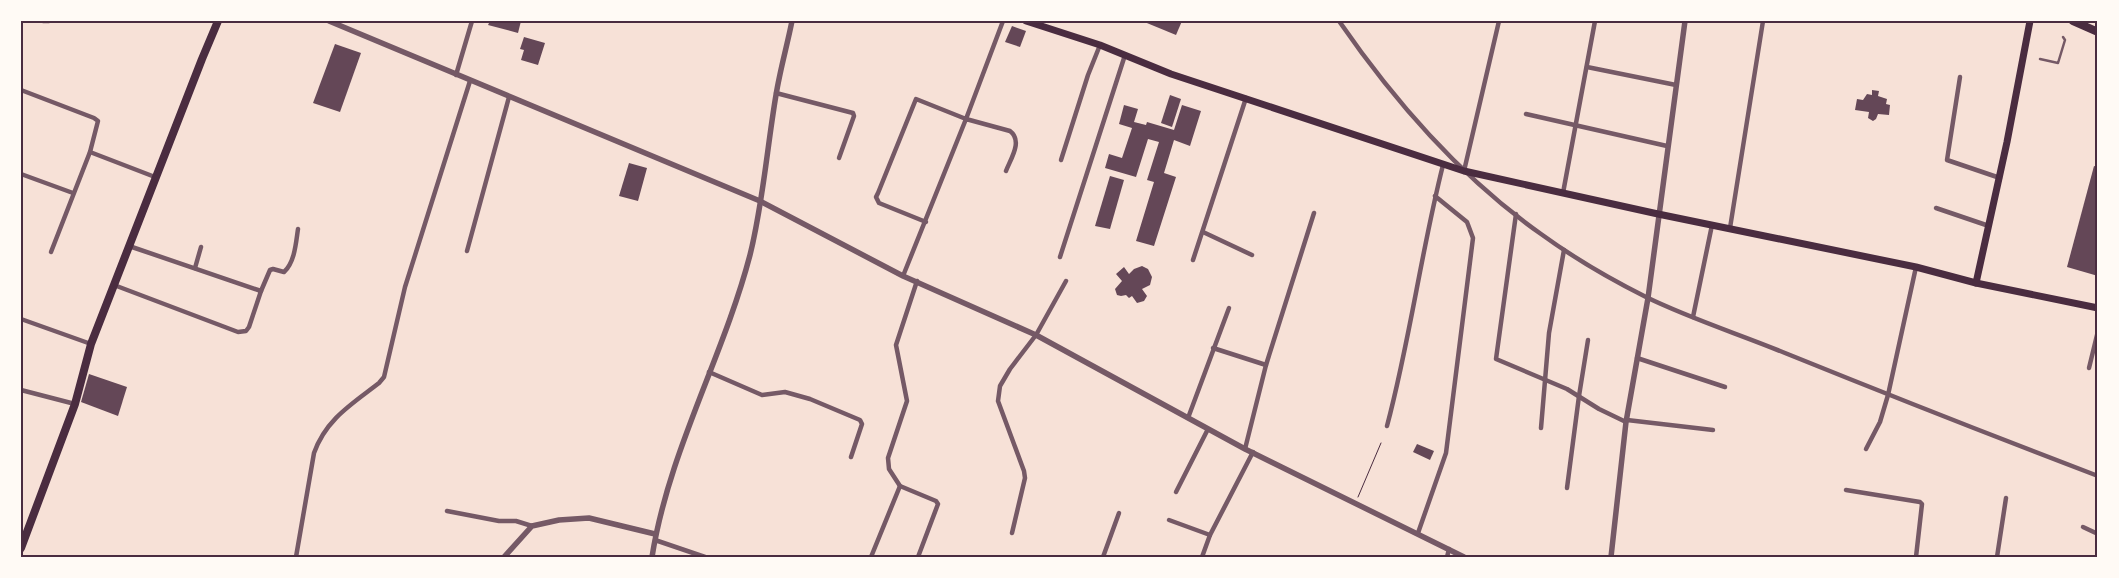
<svg xmlns="http://www.w3.org/2000/svg" width="2119" height="578" font-family="Lato,sans-serif">
	<rect width="100%" height="100%" fill="#f7e1d7"/>
	<g fill="#644757">
		<path d="M490,21H521L518,33L488,25Z"/>
		<path d="M1142,21H1182L1176,35Z"/>
		<path d="M1012,26L1026,31L1020,47L1005,42Z"/>
		<path d="M524,37L545,43L538,65L521,60L524,50L520,49Z"/>
		<path d="M335,44L361,53L340,112L313,103Z"/>
		<path d="M1872,90L1879,91L1878,96L1887,99L1886,104L1890,105L1889,115L1878,114L1876,119L1873,121L1868,118L1869,112L1855,110L1857,99L1863,100L1867,94L1872,95Z"/>
		<path d="M1170,95L1181,99L1172,127L1161,123Z"/>
		<path d="M1124,105L1138,109L1134,122L1146,125L1147,122L1174,130L1182,105L1201,111L1190,146L1174,140L1164,173L1176,177L1154,246L1136,241L1154,182L1147,180L1159,142L1148,139L1136,177L1105,168L1109,154L1122,158L1132,128L1119,124Z"/>
		<path d="M629,163L647,168L638,201L619,196Z"/>
		<path d="M2094,166L2098,167V276L2067,267Z"/>
		<path d="M1110,176L1124,180L1110,229L1095,226Z"/>
		<path d="M1142,266L1148,269L1152,277L1150,285L1142,289L1147,296L1144,301L1137,303L1132,296L1129,298L1126,295L1121,296L1117,295L1115,289L1122,281L1116,274L1124,267L1129,274L1134,269Z"/>
		<path d="M89,374L127,387L118,416L81,402Z"/>
		<path d="M1417,444L1434,451L1430,460L1413,452Z"/>
	</g>
	<g fill="none" stroke-linecap="round" stroke-linejoin="round">
		<path stroke="#4a2c40" stroke-width="1" d="M1358,497L1381,443"/>
		<path stroke="#755966" stroke-width="2.5" d="M2040,59L2058,63L2065,40L2063,37"/>
		<g stroke="#755966" stroke-width="4.5">
			<path d="M43,21H49"/>
			<path d="M1339,21C1395,102 1460,177 1541,234C1574,258 1610,279 1646,297C1691,319 1739,334 1785,353C1889,395 1993,436 2098,476"/>
			<path d="M1587,67L1676,85"/>
			<path d="M456,75L472,21"/>
			<path d="M1960,77L1947,160L2000,178"/>
			<path d="M21,90L94,118L98,121L90,152L51,252"/>
			<path d="M776,93L853,113L854,116L839,158"/>
			<path d="M1526,114L1667,146"/>
			<path d="M90,152L155,177"/>
			<path d="M1061,160L1088,75L1100,45"/>
			<path d="M1464,171L1499,21"/>
			<path d="M21,174L73,193"/>
			<path d="M1563,193L1595,21"/>
			<path d="M1936,208L1989,226"/>
			<path d="M1516,214L1496,359L1567,389L1599,409L1626,422"/>
			<path d="M926,222L879,203L876,197L878,193L916,99L966,119L1003,21"/>
			<path d="M1730,228L1763,21"/>
			<path d="M1203,232L1252,255"/>
			<path d="M467,251L509,97"/>
			<path d="M1060,257L1125,55"/>
			<path d="M1193,260L1246,98"/>
			<path d="M195,268L201,247"/>
			<path d="M903,276L966,119L1010,131C1023,141 1011,158 1006,171"/>
			<path d="M917,281L896,345L907,401L888,458L889,469L900,486L936,501L938,504L918,557"/>
			<path d="M114,285L238,332L246,331L249,327L261,291L129,246"/>
			<path d="M261,291L270,270L273,269L284,272C295,262 296,242 298,229"/>
			<path d="M1693,317L1712,225"/>
			<path d="M21,319L91,344"/>
			<path d="M1213,348L1266,365"/>
			<path d="M1637,358L1725,387"/>
			<path d="M2089,368L2098,331"/>
			<path d="M709,372L762,395L785,392L810,399L860,420L862,424L851,457"/>
			<path d="M21,390L75,404"/>
			<path d="M1188,418L1229,308"/>
			<path d="M1627,420L1713,430"/>
			<path d="M1387,426C1410,340 1421,252 1443,165"/>
			<path d="M1541,428L1549,333L1564,250"/>
			<path d="M1245,449L1266,365L1314,213"/>
			<path d="M1866,449L1880,422L1888,395L1916,267"/>
			<path d="M1567,488L1579,396L1588,340"/>
			<path d="M1846,490L1920,502L1922,504L1916,557"/>
			<path d="M1176,492L1208,429"/>
			<path d="M447,511L499,521H516L532,526"/>
			<path d="M1169,520L1210,535"/>
			<path d="M2083,527L2098,534"/>
			<path d="M1012,533L1025,478L1024,471L998,401L1000,386L1010,369L1036,335L1066,281"/>
			<path d="M1418,533L1446,453L1473,238L1467,222L1435,196"/>
			<path d="M655,540L705,557"/>
			<path d="M296,557L314,453C326,419 352,404 379,383L384,377L405,287L470,81"/>
			<path d="M871,557L900,486"/>
			<path d="M1103,557L1119,513"/>
			<path d="M1202,557L1210,535L1253,452"/>
			<path d="M1447,557L1449,549"/>
			<path d="M1997,557L2006,498"/>
		</g>
		<g stroke="#755966" stroke-width="5.5">
			<path d="M329,21L760,201L903,276L1036,335L1245,449L1464,557"/>
			<path d="M504,557L532,526L559,520L589,518L655,534"/>
			<path d="M652,557C669,450 723,358 750,255C763,203 767,148 776,95C780,70 787,46 792,21"/>
			<path d="M1611,557L1626,422L1648,298L1685,21"/>
		</g>
		<g stroke="#4a2c40" stroke-width="7">
			<path d="M1026,21L1100,45L1171,74L1464,171L1658,214L1916,267L1976,283L2098,308"/>
			<path d="M1976,283L2007,142L2030,21"/>
		</g>
		<g stroke="#4a2c40" stroke-width="8">
			<path d="M2073,21L2098,32"/>
			<path d="M21,548L75,404L91,344L202,59L218,21"/>
		</g>
	</g>
	<rect width="2119" height="578" fill="none" stroke="#fffaf5" stroke-width="45"/>
	<rect x="22" y="22" width="2074" height="534" fill="none" stroke="#4a2c40" stroke-width="2"/>
</svg>
